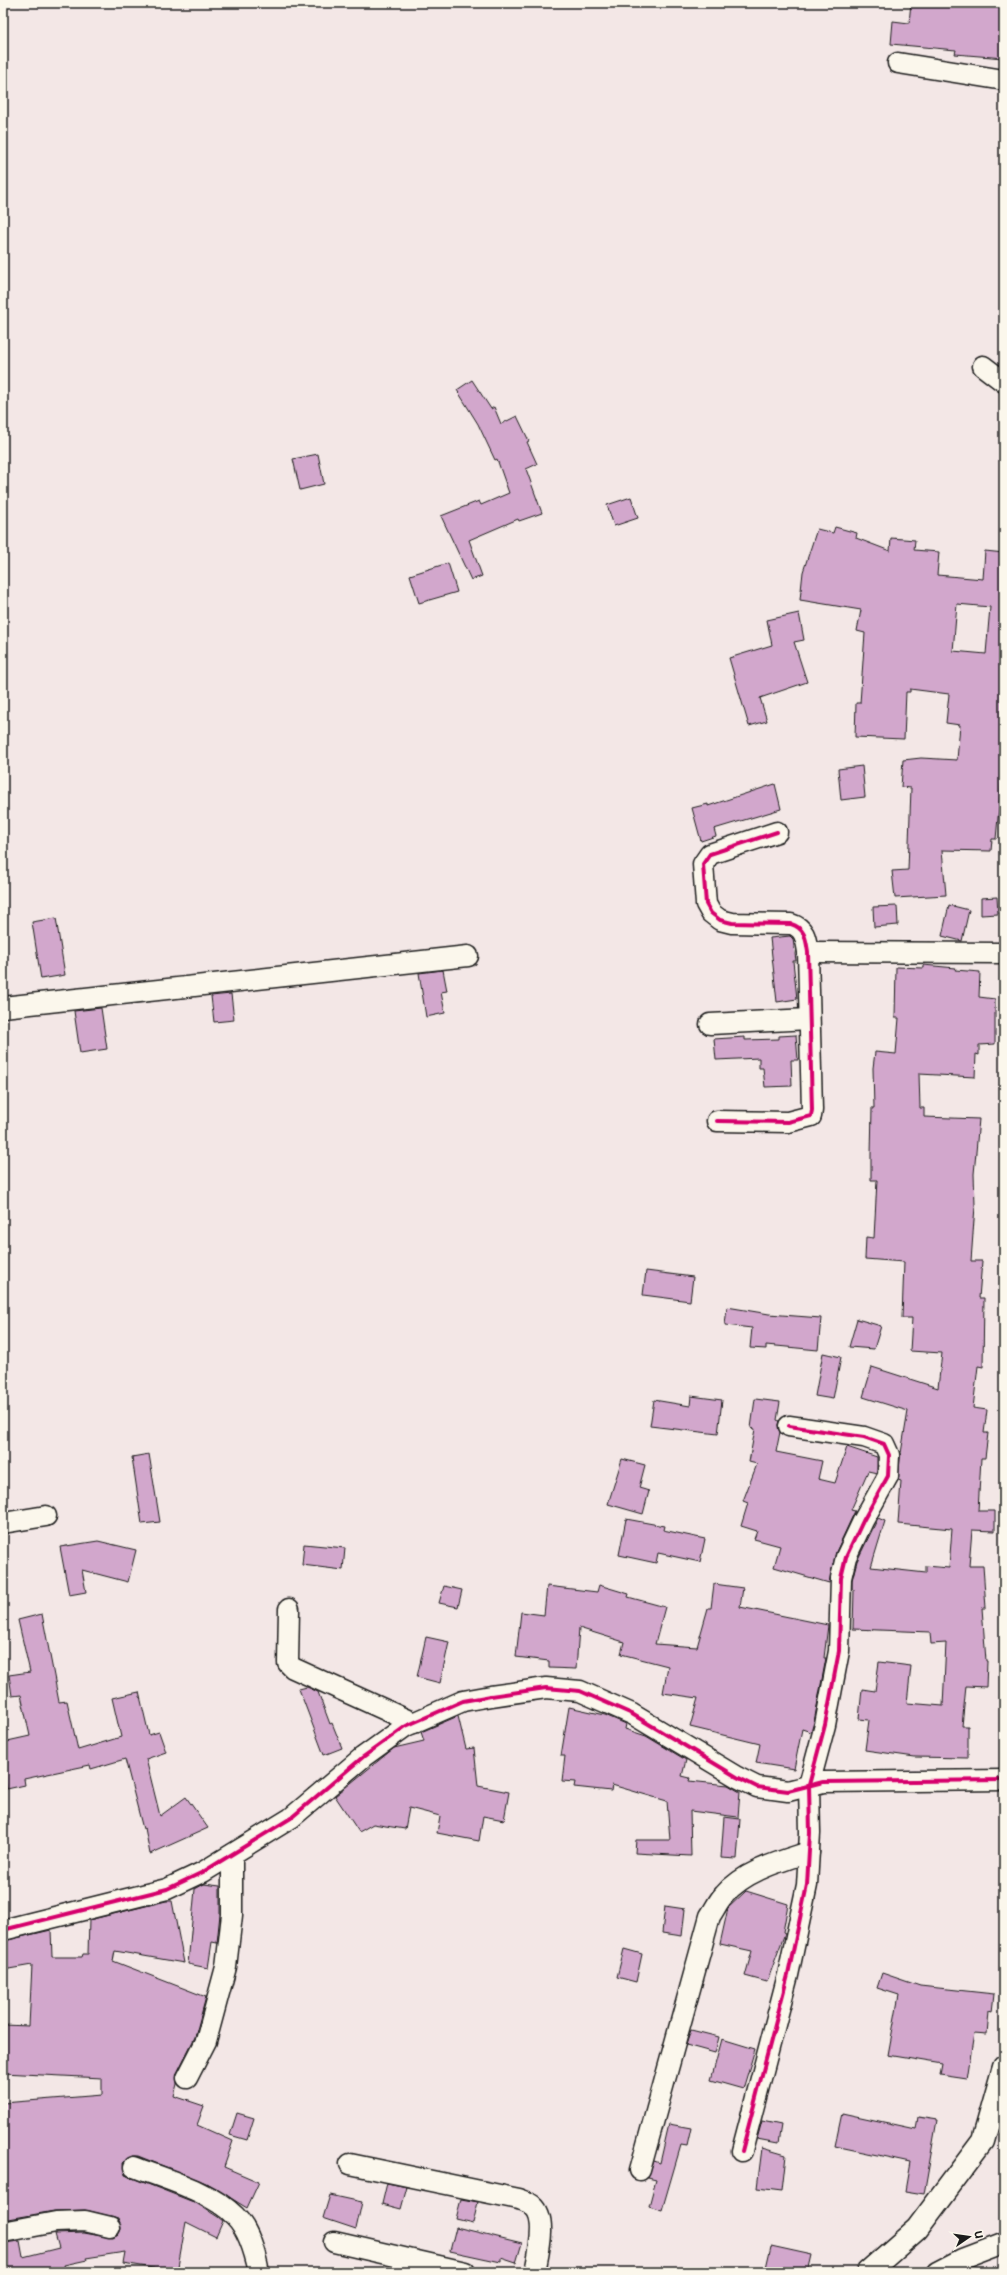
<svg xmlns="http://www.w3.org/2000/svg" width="1007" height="2275" font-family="Mali,sans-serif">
	<rect width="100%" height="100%" fill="#f3e7e6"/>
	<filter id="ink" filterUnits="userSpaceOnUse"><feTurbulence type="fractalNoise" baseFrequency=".025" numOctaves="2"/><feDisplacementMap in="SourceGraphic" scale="8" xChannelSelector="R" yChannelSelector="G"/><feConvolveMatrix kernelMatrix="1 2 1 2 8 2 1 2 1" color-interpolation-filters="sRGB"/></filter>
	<g filter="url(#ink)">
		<g fill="#d2a7cc" stroke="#1c1c1c" fill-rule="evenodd">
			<path d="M911,3L1004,5V58L955,54L956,50L891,44L893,21L909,23Z"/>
			<path d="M472,380L491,409L494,407L501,424L517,416L529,441L527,442L537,464L526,469L542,513L519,521L518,519L469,540L482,576L471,580L441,516L479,501L481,505L509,493L497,459L495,460L478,424L457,390Z"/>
			<path d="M318,454L324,484L300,490L293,459Z"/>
			<path d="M631,497L638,518L614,526L607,505Z"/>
			<path d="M835,527L857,533L856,538L890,551L891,538L915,540L914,550L939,552L937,575L983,579L985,551L1004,553V719L1001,753L1004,754L996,839H992L991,851L942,850L946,895L895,898L892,871L908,870L911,788L901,787L903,760L921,758L957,760L960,725L946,723L949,694L910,689V692H906L904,739L855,737L856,703H860L865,633L857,631L861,610L800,600L803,572L817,529L833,533ZM957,604L990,607L986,654L953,651Z"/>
			<path d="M448,563L457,592L419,603L410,575Z"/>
			<path d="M799,613L804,640L794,642L807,682L760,698L767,721L749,726L729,658L772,645L767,620Z"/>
			<path d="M862,766L865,797L841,800L838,769Z"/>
			<path d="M775,784L781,809L714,829L716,836L701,841L692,808L708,804V806Z"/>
			<path d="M997,897L998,914L981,915V898Z"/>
			<path d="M949,905L969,910L962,941L942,936Z"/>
			<path d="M897,906L898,925L874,927L873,907Z"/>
			<path d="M56,918L65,975L41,979L32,922Z"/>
			<path d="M790,936L793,939L796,961H793L797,999L777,1002L770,938Z"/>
			<path d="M923,965L956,968L955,970L980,972L979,997L995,999V1044L979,1045V1055L976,1054L975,1077L919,1074L920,1108H924V1117L979,1119L974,1174L975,1206L971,1261H982L979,1298H984L983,1367L978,1366L973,1408L987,1410L984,1433H988L985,1458H981L978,1511H995V1531L972,1530L969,1566H983L986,1608H982L986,1661H987L986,1687L966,1686L962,1726H968V1758L915,1757L865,1750L869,1720L859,1719L862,1689L875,1691L879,1662L911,1666L907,1703L943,1706L946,1643L931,1644L930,1632L853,1629L854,1590L852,1589V1580L857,1561L878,1518L885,1521L871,1567L926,1573V1566L949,1568L952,1529L898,1524L901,1481L898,1480L900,1459L908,1411L863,1397L872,1367L938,1388L942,1353L910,1351L912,1318H902L904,1262L865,1259L866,1237L874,1238L877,1180H871V1155L872,1108H874L873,1068L875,1052L896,1054L899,1018H895L896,967L923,968Z"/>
			<path d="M443,970L447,991L441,992L445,1013L426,1017L419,973Z"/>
			<path d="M231,994L234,1020L214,1022L211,996Z"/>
			<path d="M101,1008L107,1049L80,1053L74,1011Z"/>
			<path d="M796,1035L798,1060H791L792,1086L765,1087L763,1068H759V1058L716,1060L714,1039L745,1037V1040L779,1039V1036Z"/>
			<path d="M646,1271L693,1277L690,1301L643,1295Z"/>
			<path d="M727,1307L769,1314L821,1318L818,1350L766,1345V1349L750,1348L752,1328L725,1325Z"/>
			<path d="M857,1319L881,1326L874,1349L849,1347Z"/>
			<path d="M823,1353L841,1357L833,1399L815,1396Z"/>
			<path d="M691,1396L722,1400L718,1434L650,1426L654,1400L690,1406Z"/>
			<path d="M755,1399L780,1402L777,1420L779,1421L778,1425L780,1432L776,1452L822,1461L818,1479L835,1483L847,1447L877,1457V1473L868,1471L851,1510L855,1511L836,1552L829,1583L774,1567L780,1546L754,1539L757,1531L741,1526L748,1503L743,1501L757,1464L749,1462L755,1429L751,1428Z"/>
			<path d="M149,1454L160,1522L142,1524L132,1457Z"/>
			<path d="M622,1459L645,1465L639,1488L649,1491L643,1514L608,1504Z"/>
			<path d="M626,1519L664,1526L663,1530L705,1539L700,1562L658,1553L656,1563L619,1555Z"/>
			<path d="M98,1541L136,1550L128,1582L82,1570L86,1592L69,1595L60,1547Z"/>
			<path d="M304,1544L345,1548L343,1570L302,1565Z"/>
			<path d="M714,1584L743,1588L740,1607L828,1625L824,1658H826L814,1722L811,1732L802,1729L794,1769L756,1763L760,1744L690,1727L698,1698L663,1693L668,1666L621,1654L624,1642L579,1628L576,1669L549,1668V1661L516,1657L521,1612L544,1615L547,1586L597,1592L599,1585L629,1594L628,1597L665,1607L655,1644L697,1647L708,1608H711Z"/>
			<path d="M444,1586L462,1590L458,1607L439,1603Z"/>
			<path d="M42,1614L59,1702L67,1701L78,1750L121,1737L112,1698L139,1692L149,1735L159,1732L166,1752L146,1759L160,1816L186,1797L208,1828L150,1854L145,1828L143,1829L125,1759L91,1769L90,1765L24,1779L25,1785L7,1789L3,1772V1742L30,1736L21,1695L12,1696L9,1675L30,1672L18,1620Z"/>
			<path d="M426,1637L449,1642L440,1683L417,1677Z"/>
			<path d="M307,1687L318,1692L330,1724L332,1723L342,1748L324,1755L299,1689Z"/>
			<path d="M569,1707L605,1715L626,1724L625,1729L646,1736L686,1760L682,1776L690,1778L689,1781L728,1785L740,1792L738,1817L690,1811L691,1856L635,1853L636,1840H670L667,1801L612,1785L611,1791L574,1787L575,1782L562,1781L565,1756H561Z"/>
			<path d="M458,1716L466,1749L474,1748L478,1786L509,1792L504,1820L483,1816L479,1841L437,1833L440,1816L409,1808L405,1829L373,1824L359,1832L335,1796L394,1748L424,1741L421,1732Z"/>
			<path d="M724,1817L740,1819L737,1859L721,1858Z"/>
			<path d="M204,1884L220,1886V1914L217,1943L212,1942L208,1968L188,1964L195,1889Z"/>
			<path d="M746,1891L788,1904L783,1932L785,1933L767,1982L745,1976L752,1951L720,1944L728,1908Z"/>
			<path d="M166,1901H172L184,1963L115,1951L113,1961L206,1997L195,2037L177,2073V2084L174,2096L204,2106L197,2125L233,2141L224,2167L259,2182L247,2208L206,2183L138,2156H132L123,2163L125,2175L196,2203L218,2217L223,2221L216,2237L186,2222L177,2272L123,2263L125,2252L86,2258L87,2260L64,2265L66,2272H3V2243L20,2241L23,2257L59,2248L55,2234L84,2233L113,2238L118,2235L121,2229L118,2218L85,2210L54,2211L3,2220V2103L102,2095V2078L3,2073V2025L29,2026L32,1965L3,1970V1941L51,1930L52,1957H82L83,1954H88L89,1920Z"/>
			<path d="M665,1906L685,1909L682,1936L662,1933Z"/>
			<path d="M624,1949L642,1954L636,1982L617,1977Z"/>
			<path d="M882,1973L920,1986L994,1994L992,2012L989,2011L987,2034L974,2033L967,2079L940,2075L942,2064L888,2055L899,1995L877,1988Z"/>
			<path d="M691,2030L719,2037L715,2053L686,2045Z"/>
			<path d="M722,2039L755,2049L743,2089L711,2080Z"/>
			<path d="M237,2113L254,2118L247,2140L230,2135Z"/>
			<path d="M842,2113L916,2129L918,2117L937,2120L924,2194L905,2191L910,2162L835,2146Z"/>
			<path d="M762,2121L781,2125L778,2143L757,2139Z"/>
			<path d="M669,2124L691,2128L687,2146L681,2145L662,2210L649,2206L656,2180L648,2178L654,2161L660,2163Z"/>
			<path d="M762,2148L786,2155L782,2191L757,2188Z"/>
			<path d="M387,2183L407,2187L401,2209L382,2204Z"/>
			<path d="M330,2195L362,2202L356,2229L323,2218Z"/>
			<path d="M461,2199L478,2202L473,2223L456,2219Z"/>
			<path d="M456,2227L522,2243L516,2263L501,2258V2262L450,2251Z"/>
			<path d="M771,2246L812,2255L808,2272H765Z"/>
		</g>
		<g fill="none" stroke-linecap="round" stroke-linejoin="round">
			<defs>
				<g id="minor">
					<path d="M898,63L1004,80"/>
					<path d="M983,366L1004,382"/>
					<path d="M808,952L1004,953"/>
					<path d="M3,1007L468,956"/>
					<path d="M710,1024L809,1019"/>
					<path d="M717,1121L788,1122L811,1116L812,1110L808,952C806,939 805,928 791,924L732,923L720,920L711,913L706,904L703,864L710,854L777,832"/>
					<path d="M3,1523L46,1516"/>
					<path d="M289,1609L288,1663L293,1668L414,1723"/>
					<path d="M3,1930L167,1889L203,1872L291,1818L363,1757L406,1726L463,1701L491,1696L546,1688L580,1691L632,1714L737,1777L757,1787L788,1791L823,1782L1004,1780"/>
					<path d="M187,2078L206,2041L226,1967L232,1915V1855"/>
					<path d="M742,2151L788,1975L807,1885L810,1833L809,1785L825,1725L839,1651L841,1578L846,1557L863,1521L888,1476L889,1455L884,1444L864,1437L789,1426"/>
					<path d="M350,2164L519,2199C524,2201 529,2202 533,2206C548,2218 538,2255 535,2272"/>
					<path d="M134,2167C165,2179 212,2192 235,2216C249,2230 255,2253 259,2272"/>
					<path d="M640,2170L710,1916C715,1909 718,1901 724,1895C744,1871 781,1861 809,1852"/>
					<path d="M3,2232L56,2222L85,2221L110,2227"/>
					<path d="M334,2242L465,2272"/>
					<path d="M937,2272L962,2259L1004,2243"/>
				</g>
				<path id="tertiary" d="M868,2272L917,2229L983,2141L1004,2067"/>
			</defs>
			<use href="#minor" stroke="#1c1c1c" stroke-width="23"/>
			<use href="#tertiary" stroke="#1c1c1c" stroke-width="25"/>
			<use href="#minor" stroke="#fbf7ec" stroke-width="20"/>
			<use href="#tertiary" stroke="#fbf7ec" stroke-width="22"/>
			<defs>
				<g id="cycleway">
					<path d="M717,1121L788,1122L811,1116L812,1110L808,952C806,939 805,928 791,924L732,923L720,920L711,913L706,904L703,864L710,854L777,832"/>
					<path d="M3,1930L167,1889L203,1872L291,1818L363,1757L406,1726L463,1701L491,1696L546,1688L580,1691L632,1714L737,1777L757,1787L788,1791L823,1782L1004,1780"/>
					<path d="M742,2151L788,1975L807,1885L810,1833L809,1785L825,1725L839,1651L841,1578L846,1557L863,1521L888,1476L889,1455L884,1444L864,1437L789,1426"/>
				</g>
			</defs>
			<use href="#cycleway" stroke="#fbf7ec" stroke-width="6"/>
			<use href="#cycleway" stroke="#d6006c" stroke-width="4"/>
		</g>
	</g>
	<rect width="1007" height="2275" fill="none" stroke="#fbf7ec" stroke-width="16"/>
	<rect x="8" y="8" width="991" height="2259" fill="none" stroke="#1c1c1c" stroke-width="1.5" filter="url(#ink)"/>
	<g transform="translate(969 2237) rotate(77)" stroke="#fbf7ec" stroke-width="3" paint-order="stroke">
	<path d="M0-3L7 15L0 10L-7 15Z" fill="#1c1c1c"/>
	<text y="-6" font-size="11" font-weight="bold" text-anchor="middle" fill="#1c1c1c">U</text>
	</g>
</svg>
